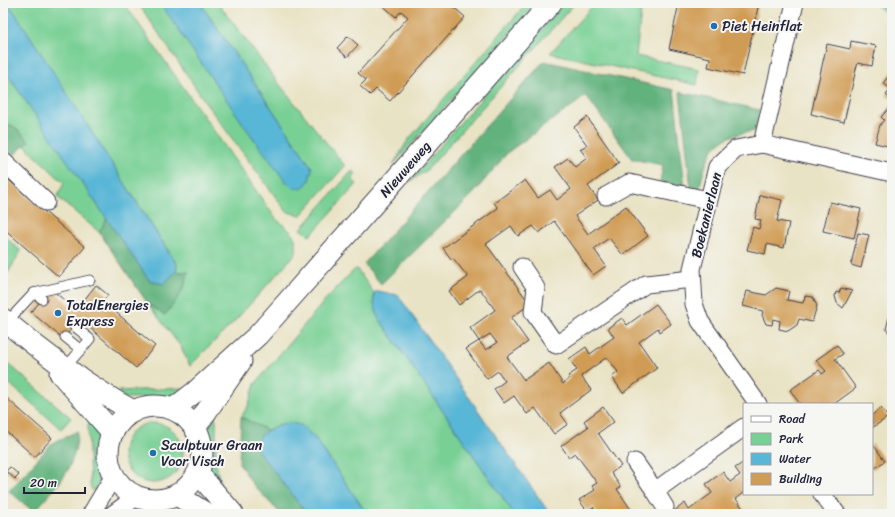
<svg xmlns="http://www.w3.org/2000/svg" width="895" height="517" font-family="Sriracha,sans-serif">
	<rect width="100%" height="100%" fill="#f6f6f2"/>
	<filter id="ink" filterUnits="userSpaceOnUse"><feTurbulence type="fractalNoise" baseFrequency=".025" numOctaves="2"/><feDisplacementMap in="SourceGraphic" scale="8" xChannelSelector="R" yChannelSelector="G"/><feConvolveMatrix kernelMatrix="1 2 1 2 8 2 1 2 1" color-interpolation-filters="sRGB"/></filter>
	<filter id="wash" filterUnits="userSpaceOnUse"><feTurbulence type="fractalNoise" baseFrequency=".012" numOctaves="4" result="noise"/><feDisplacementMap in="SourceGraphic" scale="16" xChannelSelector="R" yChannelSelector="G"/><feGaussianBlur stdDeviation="0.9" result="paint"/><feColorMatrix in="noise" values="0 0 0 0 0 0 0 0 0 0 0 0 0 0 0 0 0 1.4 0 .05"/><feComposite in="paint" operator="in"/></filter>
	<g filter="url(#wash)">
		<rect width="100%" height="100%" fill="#e9e3c5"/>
		<g fill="#79d095" stroke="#4e7968">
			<path d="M8,3H124L276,219C289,230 298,234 296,253L233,323L190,366L181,347L148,304L165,315L187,272H176L177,264Z"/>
			<path d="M138,3H161L312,168L200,3H218L276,80L345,166L300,216L286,211L208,106Z"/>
			<path d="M527,3H537L393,165L408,140Z"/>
			<path d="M564,3H575L427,170L409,182Z"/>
			<path d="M595,3H642L636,56L699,69L697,85L550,53Z"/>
			<path d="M3,68L107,218L99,232L57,197L64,183L25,146L29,141L13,126L3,123V90L8,82L3,77Z"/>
			<path d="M352,171L356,174L352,180L357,184L310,236L301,229Z"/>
			<path d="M3,235L21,251L3,281Z"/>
			<path d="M356,268L374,293V304L378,317L514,514H367L315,438L291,423L280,424L267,430L241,417L248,406L255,384L326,299Z"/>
			<path d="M3,359L71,418L61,429L3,378Z"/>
			<path d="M181,388L185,389L171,397L124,398L118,391Z"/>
			<path d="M214,415L216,420V465L220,482L217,485C215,482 211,478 210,474C206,464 208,425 214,415Z"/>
			<path d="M90,421L93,423L99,440L98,458L100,473L97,490H92L90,485L88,425Z"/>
			<circle cx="153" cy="453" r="30"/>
			<path d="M173,507L192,512L190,514H126L133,510Z"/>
		</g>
		<g fill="#62b27e" stroke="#426a5c">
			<path d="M876,3H892V14L890,17L875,4Z"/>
			<path d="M544,61L674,90L685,187L660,182L663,165L632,159L586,96L508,152L473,194L381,284L364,264Z"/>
			<path d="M680,92L760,110L755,131C711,137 709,151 699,190L691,188Z"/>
			<path d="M3,123L13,126L29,141L14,155L3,146Z"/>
			<path d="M107,218L149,280L163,284L176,272H188C186,290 175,302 165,315L148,304L99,232Z"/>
			<path d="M241,417L267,430C260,437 256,441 258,451L307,514H281L254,486L239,463Z"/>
			<path d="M78,431C74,473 60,482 34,512L9,491L52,443Z"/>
		</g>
		<g fill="#58b6d6" stroke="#3d6c88">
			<path d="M3,3H8L21,22L177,265L176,272L163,284L149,280L3,68Z"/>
			<path d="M160,3H200L312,168L309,181L302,189L294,188L286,182L245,127Z"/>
			<path d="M378,291L398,295L550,514H514L378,317L374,304V293Z"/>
			<path d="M291,423L301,425L315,438L367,514H307L258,451C253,432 277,425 291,423Z"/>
		</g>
		<g id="blocks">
			<g fill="#d09c55">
				<path d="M380,3H449L465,17L390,101L376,89L370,95L360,86L366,80L358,73L408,17L401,11L396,17Z"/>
				<path d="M679,3H759L743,75L708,67L710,58L669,49Z"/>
				<path d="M348,36L358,45L347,57L337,48Z"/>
				<path d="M851,41L876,46L872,66L858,63L856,69L844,122L811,114L827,44L850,49Z"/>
				<path d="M892,72V100L886,95L891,89L883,83Z"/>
				<path d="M892,105V147L875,143L880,125L884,120L881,117Z"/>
				<path d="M587,117L619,163L588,186L598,200L575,216L588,234L626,206L648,236L623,255L609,238L594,249L606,266L593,275L554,221L539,233L533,226L518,236L511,226L486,244L530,304L511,318L528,342L507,357L524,380L549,363L563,384L570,378L568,376L577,370L569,359L586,347L590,354L614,337L608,328L622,318L627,325L656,304L671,324L660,332L658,328L639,342L657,368L623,393L612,377L618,372L607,357L581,376L591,390L560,413L568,424L554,434L535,408L527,414L514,396L504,403L494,389L505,381L498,371L487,379L466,349L479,341L486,350L497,343L490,334L479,341L470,328L495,310L480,289L459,305L449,291L468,277L453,258L451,259L443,248L498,208L494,203L525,180L538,198L550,190L557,200L571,189L555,167L568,158L575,167L587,158L580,149L587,145L574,127Z"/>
				<path d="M3,175L85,247L59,277L3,228Z"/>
				<path d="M760,195L782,200L777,221L789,223L784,248L767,244L765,254L747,250L753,227L759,229L761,220L755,219Z"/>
				<path d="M830,202L861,209L854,238L823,231Z"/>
				<path d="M858,233L869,235L861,268L851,265Z"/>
				<path d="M96,285L108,295L103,301L155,346L136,368L80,319L63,339L31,312L51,289L76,310Z"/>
				<path d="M776,288L789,291L787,300L803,303L805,296L813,297L817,306L812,322L799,319L797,325L788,331L779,329L780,321L773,319L772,325L766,324L762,315L763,311L743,306L747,291L766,295Z"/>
				<path d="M841,288L852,291L843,308L837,303L835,296L836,292L839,293Z"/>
				<path d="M889,317H892V337L886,329Z"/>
				<path d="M837,345L843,354L835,359L856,388L834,404H800L790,390L819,370L822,374L826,371L816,360Z"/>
				<path d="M3,395L52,438L35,457L3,429Z"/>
				<path d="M603,407L614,422L598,433L621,466L611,473L621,487L617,489L634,514H598L593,507L587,511L579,500L595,490L592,486L597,483L575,453L569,457L561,446L588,427L584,421Z"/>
				<path d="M881,408L888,417L872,428V415Z"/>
				<path d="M872,443L885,461L872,470Z"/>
				<path d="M744,462V493L736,499L747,514H670L685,503L689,510L712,493L706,484L723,472L730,482L740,475L735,468Z"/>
				<path d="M10,467L19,475L15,479L6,471Z"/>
			</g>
		</g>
	</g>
	<g filter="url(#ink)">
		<use href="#blocks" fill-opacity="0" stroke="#403f50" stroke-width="1"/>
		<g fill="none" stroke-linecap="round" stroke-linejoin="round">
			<defs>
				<g id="service">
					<path d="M34,293L90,280"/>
					<path d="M7,322L34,293L42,299"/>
					<path d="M65,337L81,350"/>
					<path d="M65,368L90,339L74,326"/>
				</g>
				<g id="minor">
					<path d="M762,144L795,3"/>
					<path d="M3,161L46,202"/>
					<path d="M606,196L629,183L708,200"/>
					<path d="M522,267L536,288L533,312L556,345L646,284L692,279"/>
					<path d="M758,404L700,321L694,304L692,269L717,167L736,149L762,144L892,173"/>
					<path d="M635,462L655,491L744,427"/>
					<path d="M655,491L665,507"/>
					<path d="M822,494L837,514"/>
					<path d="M91,514L113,477"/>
					<path d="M113,514L136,497"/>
				</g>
				<g id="tertiary">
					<path d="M3,319C43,353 86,385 133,411"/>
					<path d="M60,373L112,432"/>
					<circle cx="155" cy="453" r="47"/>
					<path d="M173,409L195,392L258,335L551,3"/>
					<path d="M195,428L241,361"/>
					<path d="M198,473L233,514"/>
					<path d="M177,495L207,514"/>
				</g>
			</defs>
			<use href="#service" stroke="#403f50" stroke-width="11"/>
			<use href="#minor" stroke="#403f50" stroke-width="19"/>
			<use href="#tertiary" stroke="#403f50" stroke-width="23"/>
			<use href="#service" stroke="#fff" stroke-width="9"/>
			<use href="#minor" stroke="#fff" stroke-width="17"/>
			<use href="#tertiary" stroke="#fff" stroke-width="21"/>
		</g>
	</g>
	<g fill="#1f6fb2" stroke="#f6f6f2" stroke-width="1.5">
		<circle cx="714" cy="26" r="4"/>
		<circle cx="58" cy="313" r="4"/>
		<circle cx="153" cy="453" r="4"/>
	</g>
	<g text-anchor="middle" stroke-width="4" stroke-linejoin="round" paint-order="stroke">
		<g font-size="14" fill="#22223b" stroke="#f6f6f2" text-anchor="start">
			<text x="722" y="31">Piet Heinflat</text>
			<text x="66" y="310">TotalEnergies<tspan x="66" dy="16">Express</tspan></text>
			<text x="161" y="450">Sculptuur Graan<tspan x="161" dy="16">Voor Visch</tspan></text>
		</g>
		<g font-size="14" fill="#22223b" stroke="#f6f6f2">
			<text transform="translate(405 169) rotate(-49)" y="5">Nieuweweg</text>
			<text transform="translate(706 215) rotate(-76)" y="5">Boekanierlaan</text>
		</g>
	</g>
	<rect width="895" height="517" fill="none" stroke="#f6f6f2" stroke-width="16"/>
	<rect x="743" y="403" width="130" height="92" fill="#f6f6f2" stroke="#a1a1a9"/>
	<rect x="751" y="416" width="20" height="6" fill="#ffffff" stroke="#a1a1a9"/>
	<text x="779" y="423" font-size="12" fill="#22223b">Road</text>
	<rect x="751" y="433" width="20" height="12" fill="#79d095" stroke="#a1a1a9"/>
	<text x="779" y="443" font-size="12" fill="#22223b">Park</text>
	<rect x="751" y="453" width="20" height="12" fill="#58b6d6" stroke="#a1a1a9"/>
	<text x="779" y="463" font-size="12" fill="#22223b">Water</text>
	<rect x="751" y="473" width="20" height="12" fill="#d09c55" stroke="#a1a1a9"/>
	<text x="779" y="483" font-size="12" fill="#22223b">Building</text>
	<path d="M24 487v6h61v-6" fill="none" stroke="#22223b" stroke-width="2"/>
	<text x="30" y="487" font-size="12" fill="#22223b" stroke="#f6f6f2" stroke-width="3" paint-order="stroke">20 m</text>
</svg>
